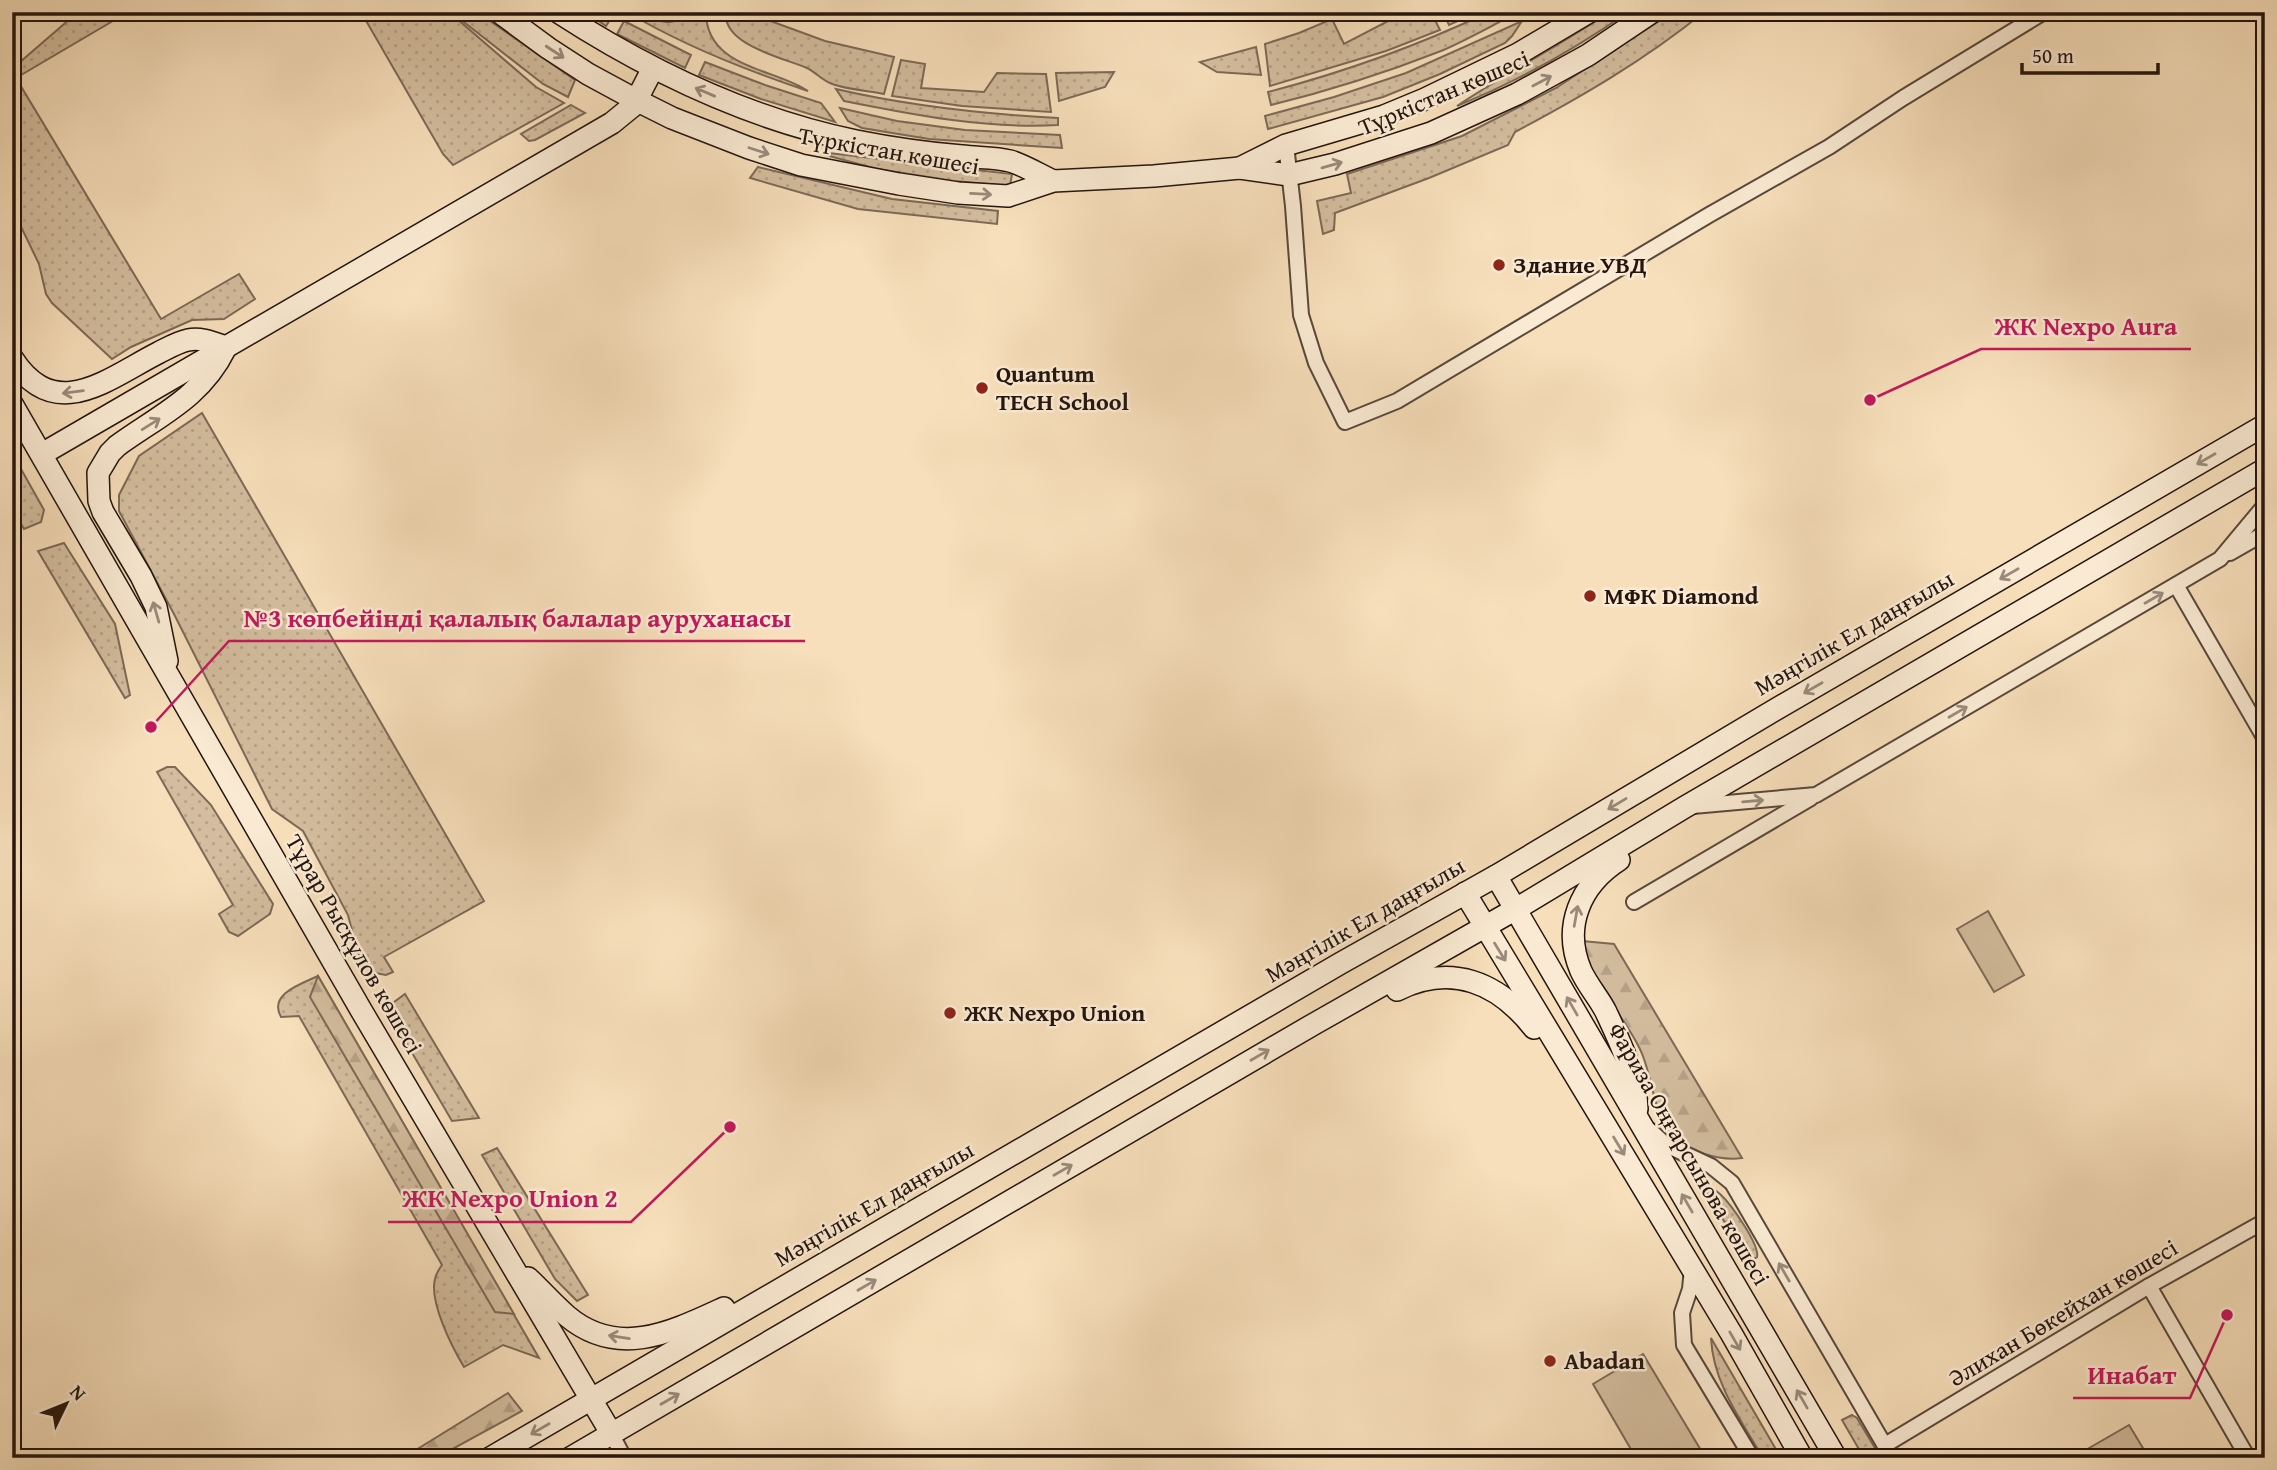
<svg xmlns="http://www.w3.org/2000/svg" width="2277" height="1470" font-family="'Gentium Book Plus',serif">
	<defs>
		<pattern id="grass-dots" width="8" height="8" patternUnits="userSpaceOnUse" patternTransform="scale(1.75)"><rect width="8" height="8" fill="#d3bd9e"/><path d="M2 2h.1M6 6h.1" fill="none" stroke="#b5a287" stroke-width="1.8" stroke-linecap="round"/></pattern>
		<pattern id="forest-firs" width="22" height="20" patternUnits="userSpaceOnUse" patternTransform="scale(1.75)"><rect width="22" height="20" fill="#d3bd9e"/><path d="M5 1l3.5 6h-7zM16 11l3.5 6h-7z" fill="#b5a287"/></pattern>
	</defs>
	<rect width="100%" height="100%" fill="#f7dfbb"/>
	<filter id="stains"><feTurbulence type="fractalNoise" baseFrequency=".00286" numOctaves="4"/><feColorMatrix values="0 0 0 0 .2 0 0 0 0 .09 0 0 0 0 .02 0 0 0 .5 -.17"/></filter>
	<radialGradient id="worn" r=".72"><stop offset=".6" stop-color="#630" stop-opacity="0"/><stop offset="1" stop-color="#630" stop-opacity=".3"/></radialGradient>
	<g fill="url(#grass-dots)" stroke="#7c6956" stroke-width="2">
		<path d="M78,12H128L16,78L161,319L239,274L255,299L224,319L192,320L131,347L112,359L52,303L46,294L39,264L12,208V69Z"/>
		<path d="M361,12H449L536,87L564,103L453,165L443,154Z"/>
		<path d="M451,12H477L575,80L568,97L543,84Z"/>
		<path d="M586,12H609L613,15L606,26Z"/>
		<path d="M627,12C641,12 653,21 667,22C682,22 693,12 706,12C706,68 774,68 808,91C745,70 684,46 627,12Z"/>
		<path d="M726,12H746L825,41L894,57L884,94C870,91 842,89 830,83C822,80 815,72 807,68C784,58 722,45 726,12Z"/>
		<path d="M1393,12H1431L1440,30L1386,51L1270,86L1265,44L1299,33L1332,19L1344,44L1392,19Z"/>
		<path d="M1443,12H1478L1449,25Z"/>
		<path d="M1489,12H1518C1493,25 1467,40 1441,51C1385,73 1328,91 1271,105L1268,92C1345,72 1417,46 1489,12Z"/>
		<path d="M1610,12H1628C1574,50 1518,81 1457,106C1507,73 1560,45 1610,12Z"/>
		<path d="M1673,12H1704C1645,60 1581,97 1515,132L1508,145L1429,178L1335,213L1334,230L1323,234L1317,201L1351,193L1347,174L1462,136L1556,88Z"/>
		<path d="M624,21L691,55L685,68L617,34Z"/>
		<path d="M1522,21L1512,36L1505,43L1440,74L1383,97L1268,129L1265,116L1334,97L1406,73Z"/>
		<path d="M1256,47L1261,75L1217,72L1200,62Z"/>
		<path d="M901,60L925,64L921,88L984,92L997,73L1046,74L1051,112L962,106L892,96Z"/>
		<path d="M705,62L765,85L821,103L835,122L761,99L699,75Z"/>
		<path d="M1114,72L1105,87L1059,101L1056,73Z"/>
		<path d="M836,89C909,106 983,114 1058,118V125C986,129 914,115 844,101Z"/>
		<path d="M571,105L585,113L535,140L529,141L521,134Z"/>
		<path d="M840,108L897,121L965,130L1060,135L1062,148L929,139L862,128L848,121Z"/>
		<path d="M811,151L1012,174L1010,186L954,181L877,169Z"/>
		<path d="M758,167L892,199L998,211L997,224L858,209L750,178Z"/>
		<path d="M202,413L484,901L384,957L393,972L386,975L370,972L358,953L348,915L303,831L272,809L175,616L119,511V495L139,456Z"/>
		<path d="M12,453L44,510L41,522L24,529L12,508Z"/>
		<path d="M64,543L115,624L130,695L125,698L38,551Z"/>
		<path d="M167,767H175L211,805L273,904L270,914L238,936L229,932L219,914L233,905L157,772Z"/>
		<path d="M318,976L539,1358L503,1345L464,1367C452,1347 429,1302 435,1279C436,1274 439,1269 442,1265L299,1016L281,1017C268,994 301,984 318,976Z"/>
		<path d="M405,994L479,1118L452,1121L391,1017L390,1005Z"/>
		<path d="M497,1148L588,1295L577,1301L555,1279L482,1155Z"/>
		<path d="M1697,1177C1705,1182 1713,1188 1720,1194C1731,1204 1760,1245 1757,1257L1749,1262Z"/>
		<path d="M1711,1338L1781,1458H1763C1741,1420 1713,1383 1711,1338Z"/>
		<path d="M1852,1415L1857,1418L1881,1458H1864L1842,1420Z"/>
	</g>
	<g fill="url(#forest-firs)" stroke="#7c6956" stroke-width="2">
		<path d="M1582,941L1614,944L1742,1158C1720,1161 1687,1152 1672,1135C1654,1114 1653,1084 1644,1059C1633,1025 1583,975 1582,941Z"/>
		<path d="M318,976L514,1314L495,1312L310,997Z"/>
		<path d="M508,1393L522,1411L436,1458H403Z"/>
	</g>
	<g fill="#d3bd9e" stroke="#7c6956" stroke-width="2">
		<path d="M1988,911L2024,975L1994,992L1957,929Z"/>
		<path d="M1643,1354L1702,1452L1692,1458H1636L1593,1384Z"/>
		<path d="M2129,1425L2149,1458H2072Z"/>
	</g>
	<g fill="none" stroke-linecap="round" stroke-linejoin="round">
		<defs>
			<g id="street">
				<path d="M1286,145L1293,206L1301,315L1316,363L1345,422L1397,401L1709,215L1829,147L1903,98L2044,12"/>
				<path d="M2230,553L2265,533"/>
				<path d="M2176,585L2265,739"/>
				<path d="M1693,806L1816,795L2220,559L2265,505"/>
				<path d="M1634,902L1811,798"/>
				<path d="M1651,1131L1666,1145L1711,1166L1732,1183L1892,1458"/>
				<path d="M1692,1269L1690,1289L1682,1313L1684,1345L1752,1458"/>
				<path d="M2149,1286L2248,1458"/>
				<path d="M611,1433L624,1458"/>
				<path d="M1885,1445L2149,1286L2265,1221"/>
			</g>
			<g id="secondary">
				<path d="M499,12L548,48L588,74L636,100L672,118L749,148L801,165L899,184L958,193L1008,196L1053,181L1154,176L1240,168L1289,175L1335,164L1431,133L1517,94L1588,55L1652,12"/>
				<path d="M558,12C649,71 749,119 856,141C891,148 926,153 962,156C977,158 995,157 1010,161C1024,165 1040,175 1053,181"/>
				<path d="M1240,168L1286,145L1384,116L1425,99L1518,54L1589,12"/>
				<path d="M12,358C55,425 107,379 158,353C168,348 178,342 188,340C201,337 214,343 226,347"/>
				<path d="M12,404L361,1010L611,1433"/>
				<path d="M42,454L612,123L634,105L653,68"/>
				<path d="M167,661L156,607L141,576L103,512L99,501L98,473L110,453L117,446C158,416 201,398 225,349"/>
				<path d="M1619,860C1580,885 1562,927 1581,971C1588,986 1599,998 1606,1012C1620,1042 1636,1075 1637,1109"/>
				<path d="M1496,876L1836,1458"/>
				<path d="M1465,893L1731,1333L1802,1458"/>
				<path d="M1397,990C1451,963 1498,982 1534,1028"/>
				<path d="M528,1278C541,1290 553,1304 567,1316C618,1359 672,1332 724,1308"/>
				<path d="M490,1458L1341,963L1496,876L1773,711L2265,425"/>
				<path d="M570,1458L1314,1024L1516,909L1685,807L2265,469"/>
			</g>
		</defs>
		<use href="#street" stroke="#59483a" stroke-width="18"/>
		<use href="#secondary" stroke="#24150f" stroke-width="24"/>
		<use href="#street" stroke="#faead3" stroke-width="14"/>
		<use href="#secondary" stroke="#faead3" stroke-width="21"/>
	</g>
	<defs><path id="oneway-shaft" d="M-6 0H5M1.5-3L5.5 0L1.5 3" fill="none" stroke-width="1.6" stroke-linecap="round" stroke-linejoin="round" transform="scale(1.75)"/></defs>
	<g stroke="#9a8a7b">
		<use href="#oneway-shaft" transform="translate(555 52) rotate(33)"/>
		<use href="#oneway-shaft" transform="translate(1542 81) rotate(-28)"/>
		<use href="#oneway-shaft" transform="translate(705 92) rotate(-157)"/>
		<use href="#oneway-shaft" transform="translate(759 151) rotate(18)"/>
		<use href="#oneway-shaft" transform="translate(1332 165) rotate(-16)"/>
		<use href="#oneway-shaft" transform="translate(981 194) rotate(3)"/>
		<use href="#oneway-shaft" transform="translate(73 392) rotate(173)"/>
		<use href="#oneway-shaft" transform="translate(151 424) rotate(-32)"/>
		<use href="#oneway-shaft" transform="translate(2206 459) rotate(150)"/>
		<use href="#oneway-shaft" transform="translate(2009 574) rotate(150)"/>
		<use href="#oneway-shaft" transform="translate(2154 598) rotate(-30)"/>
		<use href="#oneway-shaft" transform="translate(156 612) rotate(-106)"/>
		<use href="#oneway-shaft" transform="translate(1813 688) rotate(150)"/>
		<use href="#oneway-shaft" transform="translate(1958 712) rotate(-30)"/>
		<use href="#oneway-shaft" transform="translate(1753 801) rotate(-5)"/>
		<use href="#oneway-shaft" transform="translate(1617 804) rotate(149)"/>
		<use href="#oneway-shaft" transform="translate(1576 916) rotate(-80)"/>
		<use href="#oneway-shaft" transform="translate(1500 952) rotate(58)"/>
		<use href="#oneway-shaft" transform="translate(1572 1006) rotate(-120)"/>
		<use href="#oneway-shaft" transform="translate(1260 1055) rotate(-30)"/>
		<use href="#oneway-shaft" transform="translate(1619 1146) rotate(59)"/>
		<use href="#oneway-shaft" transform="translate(1063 1170) rotate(-30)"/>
		<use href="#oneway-shaft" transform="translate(1687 1203) rotate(-120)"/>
		<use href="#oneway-shaft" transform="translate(1784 1272) rotate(-120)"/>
		<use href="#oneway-shaft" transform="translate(867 1285) rotate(-30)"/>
		<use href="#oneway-shaft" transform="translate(619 1337) rotate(-171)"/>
		<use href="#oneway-shaft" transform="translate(1735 1341) rotate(60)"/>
		<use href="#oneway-shaft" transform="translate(670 1399) rotate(-30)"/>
		<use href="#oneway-shaft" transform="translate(1802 1399) rotate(-120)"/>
		<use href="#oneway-shaft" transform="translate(540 1429) rotate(150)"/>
	</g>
	<g fill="#8f2418" stroke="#faead3" stroke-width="2.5">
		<circle cx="1499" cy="265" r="7"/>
		<circle cx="982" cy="388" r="7"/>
		<circle cx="1590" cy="596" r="7"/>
		<circle cx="950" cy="1013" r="7"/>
		<circle cx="1550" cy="1361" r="7"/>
	</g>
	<g text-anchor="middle" stroke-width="5" stroke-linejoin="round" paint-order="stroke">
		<g font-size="24" fill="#24150f" stroke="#faead3">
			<text transform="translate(1444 93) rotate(-23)" y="8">Түркістан көшесі</text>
			<text transform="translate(889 151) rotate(10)" y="8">Түркістан көшесі</text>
			<text transform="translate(1854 633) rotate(-30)" y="8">Мәңгілік Ел даңғылы</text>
			<text transform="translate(1365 920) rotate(-30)" y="8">Мәңгілік Ел даңғылы</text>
			<text transform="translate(354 944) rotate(60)" y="8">Тұрар Рысқұлов көшесі</text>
			<text transform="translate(1689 1154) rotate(60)" y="8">Фариза Оңғарсынова көшесі</text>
			<text transform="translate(874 1204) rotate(-30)" y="8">Мәңгілік Ел даңғылы</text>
			<text transform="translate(2063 1313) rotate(-31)" y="8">Әлихан Бөкейхан көшесі</text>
		</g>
		<g font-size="24" font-weight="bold" fill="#24150f" stroke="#faead3" text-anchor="start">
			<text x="1513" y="273">Здание УВД</text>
			<text x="996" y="382">Quantum<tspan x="996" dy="28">TECH School</tspan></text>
			<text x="1604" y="604">МФК Diamond</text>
			<text x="964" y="1021">ЖК Nexpo Union</text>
			<text x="1564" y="1369">Abadan</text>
		</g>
	</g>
	<path fill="none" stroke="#c2185b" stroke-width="2.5" d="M1870 400L1981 349H2191M151 727L229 641H805M730 1127L631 1222H388M2227 1315L2190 1398H2073"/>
	<g fill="#c2185b" stroke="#faead3" stroke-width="2.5">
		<circle cx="1870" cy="400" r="7"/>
		<circle cx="151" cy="727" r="7"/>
		<circle cx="730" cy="1127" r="7"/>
		<circle cx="2227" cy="1315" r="7"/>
	</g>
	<g font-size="26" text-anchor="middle" font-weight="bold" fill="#c2185b" stroke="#faead3" stroke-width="5" stroke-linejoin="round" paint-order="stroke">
		<text x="2086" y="335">ЖК Nexpo Aura</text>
		<text x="517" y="627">№3 көпбейінді қалалық балалар ауруханасы</text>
		<text x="510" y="1207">ЖК Nexpo Union 2</text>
		<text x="2132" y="1384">Инабат</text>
	</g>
	<rect width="2277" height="1470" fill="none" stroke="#f7dfbb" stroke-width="42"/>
	<rect x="14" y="14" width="2249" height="1442" fill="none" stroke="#24150f" stroke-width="3.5"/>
	<rect x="21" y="21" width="2235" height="1428" fill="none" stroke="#24150f" stroke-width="2"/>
	<g transform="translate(66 1404) rotate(47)" stroke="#faead3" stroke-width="5" paint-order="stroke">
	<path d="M0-5L12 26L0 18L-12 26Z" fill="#24150f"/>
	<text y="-10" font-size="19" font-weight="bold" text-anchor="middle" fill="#24150f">N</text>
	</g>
	<path d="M2022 63v10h136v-10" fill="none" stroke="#24150f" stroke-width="3.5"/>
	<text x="2032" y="63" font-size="21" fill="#24150f" stroke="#faead3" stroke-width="5" paint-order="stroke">50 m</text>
	<rect width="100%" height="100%" filter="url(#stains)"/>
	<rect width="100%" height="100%" fill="url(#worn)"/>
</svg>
